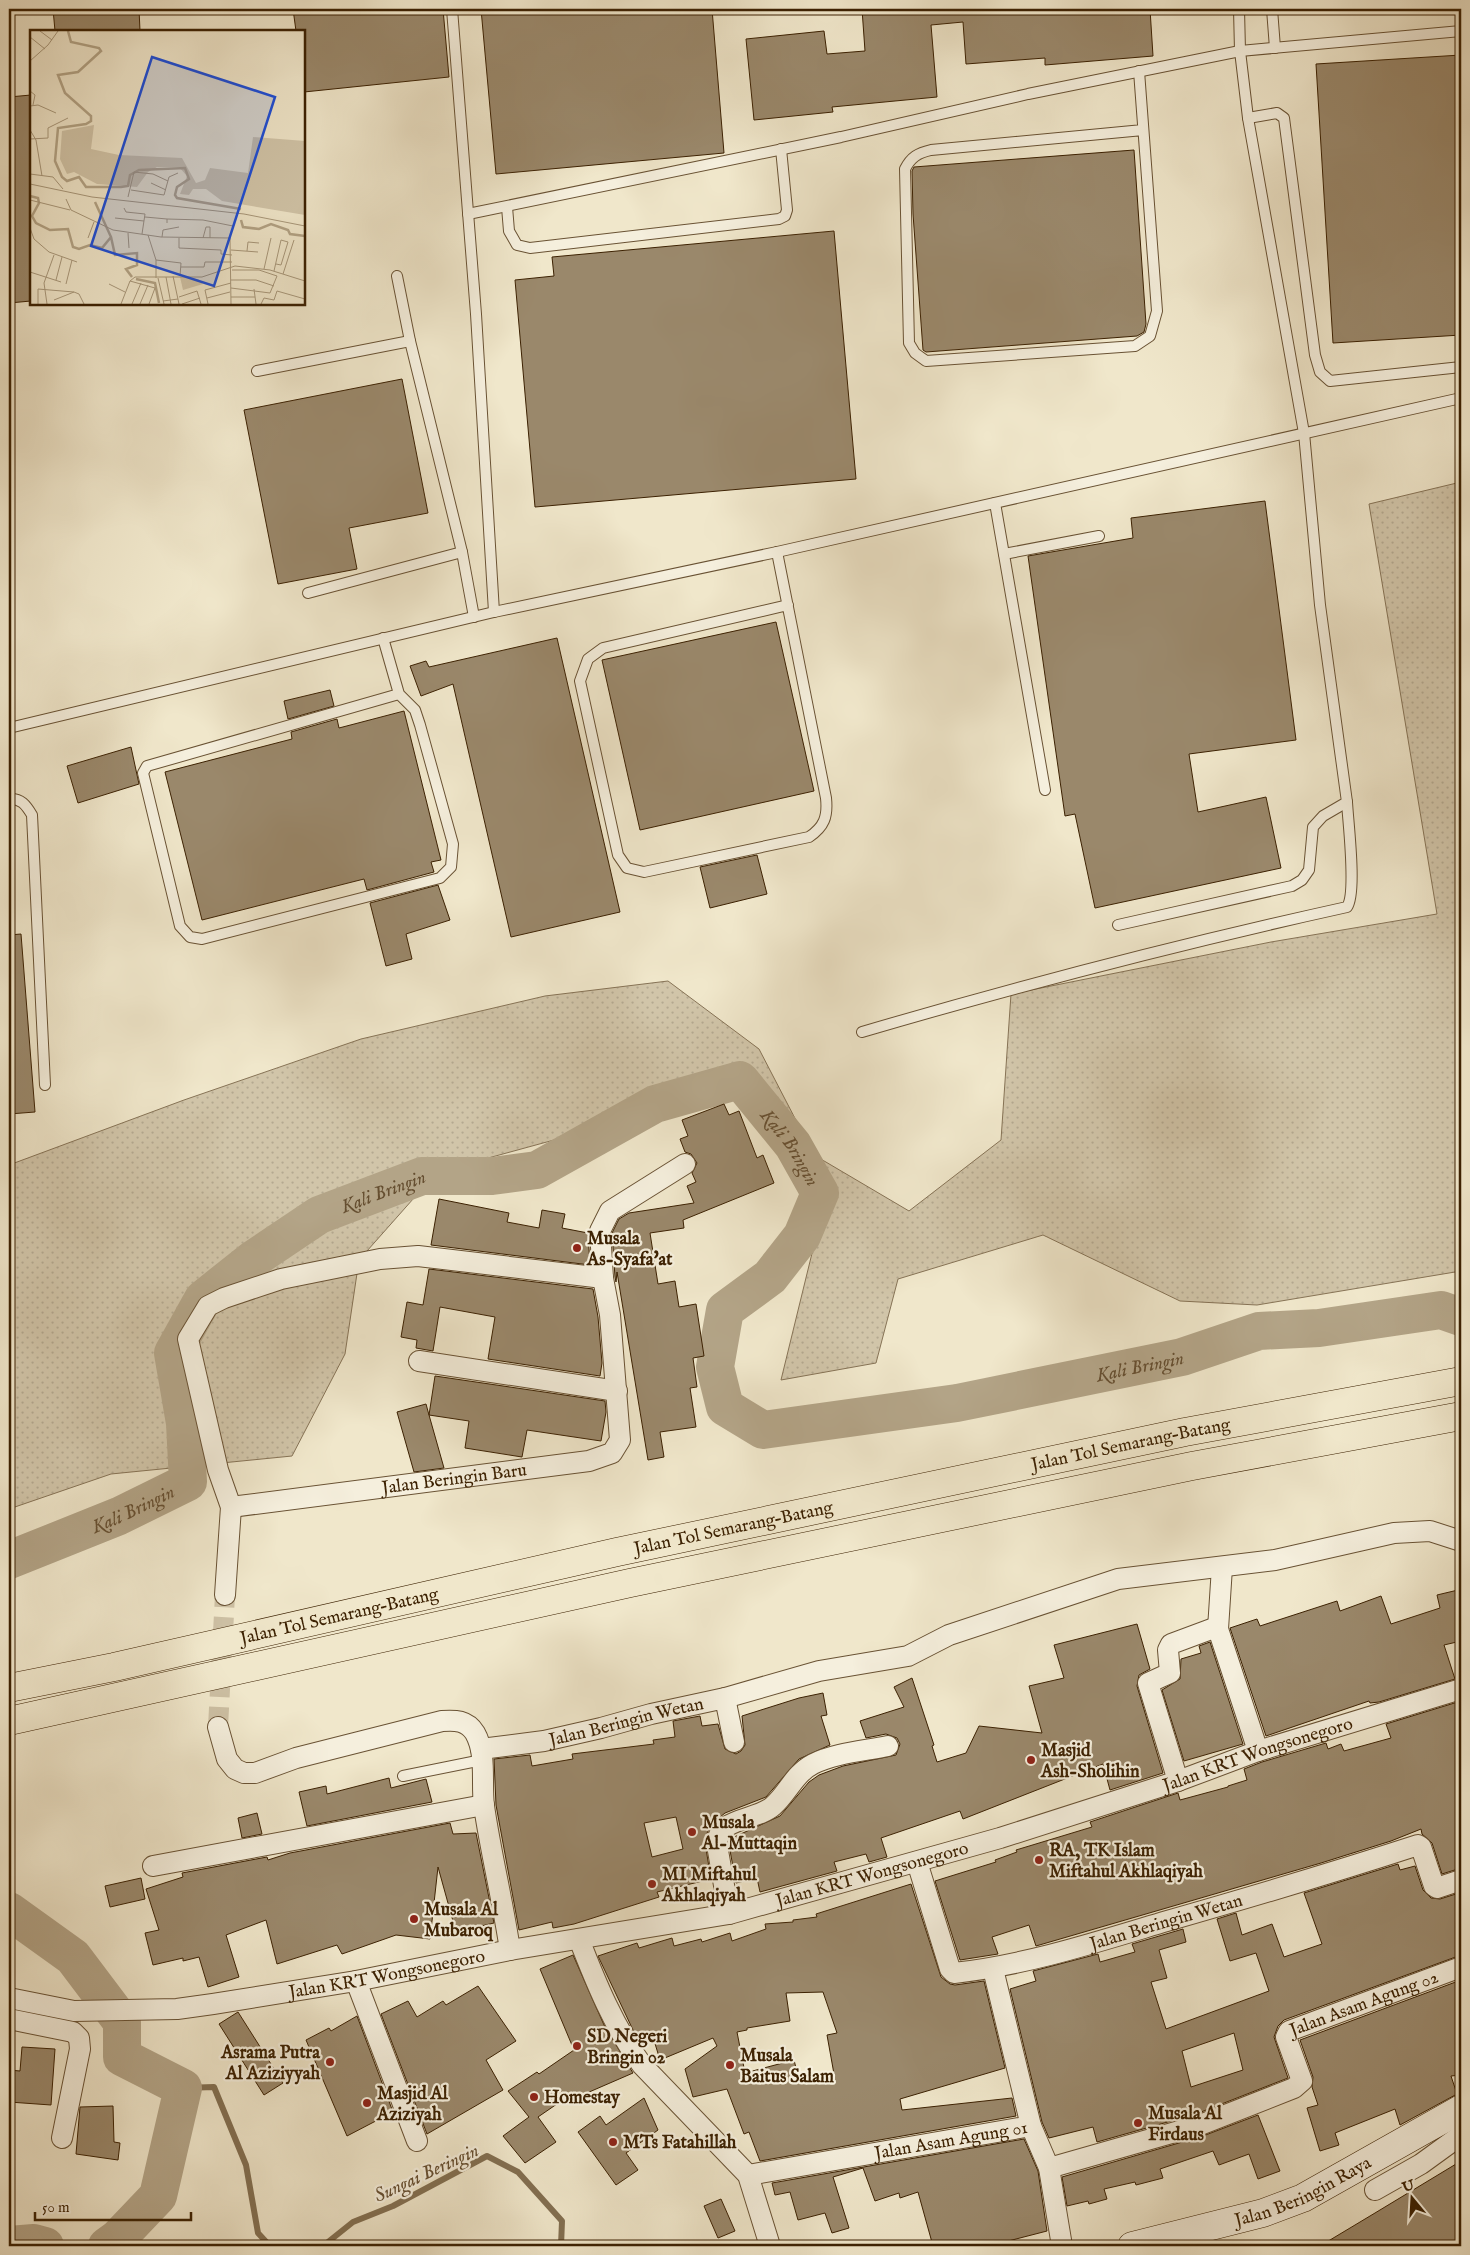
<svg xmlns="http://www.w3.org/2000/svg" width="1470" height="2255" font-family="'IM FELL English',serif">
	<defs>
		<pattern id="grass-dots" width="8" height="8" patternUnits="userSpaceOnUse" patternTransform="scale(1.25)"><rect width="8" height="8" fill="#d1c5a9"/><path d="M2 2h.1M6 6h.1" fill="none" stroke="#b4a990" stroke-width="1.8" stroke-linecap="round"/></pattern>
	</defs>
	<rect width="100%" height="100%" fill="#f0e7cb"/>
	<filter id="stains"><feTurbulence type="fractalNoise" baseFrequency=".004" numOctaves="4"/><feColorMatrix values="0 0 0 0 .2 0 0 0 0 .09 0 0 0 0 .02 0 0 0 .5 -.17"/></filter>
	<radialGradient id="worn" r=".72"><stop offset=".6" stop-color="#630" stop-opacity="0"/><stop offset="1" stop-color="#630" stop-opacity=".3"/></radialGradient>
	<path fill="url(#grass-dots)" stroke="#867356" d="M1461,482V1271L1257,1305L1180,1301L1043,1235L898,1279L876,1363L781,1380L815,1241L792,1166L739,1103L721,1092L674,1094L576,1134L437,1172L359,1260L345,1354L292,1456L111,1474L9,1509V1165L184,1100L361,1039L545,996L668,981L759,1049L814,1155L909,1211L1001,1140L1011,994L1271,942L1437,914L1369,504Z"/>
	<g fill="none" stroke-linecap="round" stroke-linejoin="round">
		<g stroke="#837052" stroke-width="6">
			<path d="M183,2088L214,2087L246,2165L258,2233L270,2246"/>
			<path d="M323,2246L353,2222L393,2206L487,2156L518,2172L562,2221L561,2246"/>
		</g>
		<g stroke="#b3a487" stroke-width="38">
			<path id="s1" d="M9,1560L119,1516L188,1482L185,1423L173,1353L203,1299L252,1260L319,1215L422,1176H492L537,1170L655,1104L740,1080L793,1145L820,1193L802,1236L770,1277L725,1310L715,1367L725,1407L763,1430L957,1403L1182,1357L1259,1331L1319,1328L1441,1310L1461,1317"/>
			<path d="M9,1911L73,1957L122,2022V2057L183,2088L158,2196L118,2238L107,2246"/>
			<path d="M9,2245L34,2243L45,2246"/>
		</g>
	</g>
	<g fill="#9a886b" stroke="#3c2102" fill-rule="evenodd">
		<path d="M53,9H139L140,31H55Z"/>
		<path d="M293,9H443L449,77L304,92V31H296Z"/>
		<path d="M481,9H712L724,153L496,174Z"/>
		<path d="M862,9H1150L1153,56L1045,65V58L966,64L963,22L931,25L937,97L832,107L833,112L754,120L746,39L824,31L827,54L865,51Z"/>
		<path d="M1461,55V335L1333,343L1316,64Z"/>
		<path d="M31,95V301L9,303V97Z"/>
		<path d="M1134,150L1146,324L1144,332L1137,336L926,352L923,350L913,214L912,171L914,167Z"/>
		<path d="M834,231L856,479L535,507L515,280L554,276L552,257Z"/>
		<path d="M402,379L428,513L349,528L357,569L278,584L244,410Z"/>
		<path d="M1265,501L1296,740L1189,754L1198,812L1266,797L1281,868L1095,908L1075,814L1065,816L1028,556L1133,538L1131,518Z"/>
		<path d="M776,622L814,791L640,830L602,660Z"/>
		<path d="M557,638L620,912L511,937L453,684L421,696L410,666L426,661L429,667Z"/>
		<path d="M330,690L334,706L288,719L284,701Z"/>
		<path d="M404,711L441,860L431,862L434,872L367,890L364,879L202,920L165,772L292,739L291,732L337,719L339,728Z"/>
		<path d="M131,747L139,784L78,803L67,766Z"/>
		<path d="M757,855L767,894L710,908L700,867Z"/>
		<path d="M438,885L450,920L406,934L412,959L386,966L370,903Z"/>
		<path d="M21,934L35,1112L9,1114V935Z"/>
		<path d="M724,1104L729,1115L739,1111L757,1158L763,1155L774,1183L683,1220L684,1228L650,1233L658,1284L675,1281L679,1307L696,1304L704,1356L693,1358L697,1387L690,1388L696,1427L660,1432L664,1457L648,1460L617,1272L616,1282L615,1277L612,1233L619,1219L629,1213L694,1203L687,1186L696,1182L692,1173L697,1163L691,1154L685,1152L680,1139L688,1136L682,1120Z"/>
		<path d="M439,1199L509,1213L507,1222L539,1228L542,1210L565,1214L562,1228L588,1233L590,1265L431,1245Z"/>
		<path d="M429,1269L593,1289L598,1317L602,1363L600,1376L488,1359L495,1317L440,1307L433,1351L416,1348L417,1340L401,1337L407,1302L423,1305Z"/>
		<path d="M435,1376L605,1401L606,1412L601,1441L527,1430L522,1457L465,1448L469,1421L429,1415L444,1468L414,1472L397,1412L426,1404L429,1415Z"/>
		<path d="M1458,1590L1461,1606V1641L1444,1645L1455,1679L1379,1702L1370,1703L1369,1701L1266,1736L1230,1628L1257,1619L1260,1626L1337,1601L1340,1611L1381,1596L1391,1624L1440,1608L1437,1595Z"/>
		<path d="M1137,1624L1150,1669L1139,1675L1137,1686L1163,1773L1110,1790L1103,1764L963,1819L960,1811L881,1838L887,1857L869,1862L866,1854L834,1862L837,1871L760,1892L757,1878L736,1883L729,1845L732,1838L780,1816L809,1782L819,1775L843,1766L896,1755L900,1744L897,1738L886,1734L866,1738L860,1721L904,1707L894,1687L912,1678L934,1745L932,1746L937,1762L966,1753L979,1726L1042,1733L1029,1686L1064,1678L1054,1645Z"/>
		<path d="M1210,1642L1243,1744L1184,1761L1162,1690L1180,1679L1181,1659L1201,1653L1199,1646Z"/>
		<path d="M823,1693L827,1715L821,1716L830,1745L799,1759L766,1797L725,1813L714,1822L707,1833L705,1843L711,1879L657,1892L659,1897L574,1924L553,1928L552,1922L519,1930L496,1805L494,1759L530,1755L532,1766L573,1759L572,1754L654,1744L653,1740L675,1737L673,1721L700,1716L702,1726L718,1724L725,1749L736,1754L741,1751L745,1745L742,1716L799,1698ZM676,1817L683,1849L652,1857L644,1823Z"/>
		<path d="M1461,1701V1868L1442,1874L1432,1843L1422,1834L1421,1829L1391,1841L1321,1863L1036,1946L1029,1925L992,1937L998,1954L960,1960L935,1881L996,1862L995,1860L1017,1852L1016,1850L1092,1827L1090,1822L1178,1793L1180,1800L1228,1787V1786L1247,1780L1244,1769L1262,1762L1326,1743L1328,1749L1341,1744L1344,1751L1391,1738L1386,1724Z"/>
		<path d="M389,1778L391,1788L426,1779L432,1802L307,1826L299,1792L326,1786L327,1794Z"/>
		<path d="M257,1813L262,1834L242,1838L238,1818Z"/>
		<path d="M450,1823L453,1834L476,1833L494,1923L456,1932L438,1867L430,1939L396,1935L342,1954L337,1945L277,1964L266,1920L226,1935L239,1977L208,1987L199,1957L183,1961V1958L153,1965L145,1933L159,1930L146,1889L183,1877L182,1873L267,1857L268,1860L290,1853Z"/>
		<path d="M1398,1864L1400,1870L1415,1866L1423,1890L1431,1898L1440,1899L1459,1893L1461,1900V1955L1284,2020L1278,2026L1274,2037L1288,2078L1196,2114L1097,2142L1093,2127L1049,2138L1042,2122L1010,1989L1036,1981L1033,1971L1098,1954L1100,1962L1135,1952L1132,1944L1183,1929L1186,1942L1159,1950L1167,1978L1151,1982L1166,2029L1269,1991L1256,1953L1230,1961L1217,1919L1236,1913L1242,1935L1272,1924L1284,1957L1322,1944L1304,1893ZM1234,2033L1243,2070L1191,2087L1182,2051Z"/>
		<path d="M141,1878L145,1899L110,1907L105,1886Z"/>
		<path d="M911,1884L941,1977L950,1984L955,1985L984,1981L1005,2068L900,2099L902,2110L1012,2098L1016,2116L760,2161L749,2132L744,2134L727,2089L693,2097L685,2069L717,2046L713,2038L660,2060L653,2037L640,2040L633,2030L598,1956L637,1943L639,1948L672,1938L674,1946L701,1939L702,1942L730,1933L732,1941L766,1929L765,1924L793,1922V1920L817,1917L816,1914ZM823,1992L837,2033L827,2035L834,2074L800,2084L794,2060L745,2073L737,2032L747,2030V2028L790,2021L786,1993Z"/>
		<path d="M573,1955L604,2025L633,2073L573,2099L570,2095L538,2117L556,2142L525,2163L503,2136L529,2117L508,2091L537,2072L539,2074L574,2050L540,1969Z"/>
		<path d="M1461,1980V2075L1451,2076L1457,2094L1400,2125L1395,2109L1335,2133L1339,2145L1320,2151L1307,2108L1318,2105L1312,2087L1313,2077L1300,2040Z"/>
		<path d="M478,1986L516,2041L486,2060L503,2090L427,2134L381,2014L408,2001L417,2017L443,2001L446,2005Z"/>
		<path d="M238,2012L283,2083L264,2095L219,2024Z"/>
		<path d="M357,2016L393,2112L347,2136L306,2040L329,2028L331,2031Z"/>
		<path d="M22,2047L55,2049L51,2105L9,2102V2070L20,2071Z"/>
		<path d="M644,2098L658,2130L626,2153L638,2170L616,2185L578,2132L600,2116L606,2125Z"/>
		<path d="M113,2106L114,2142L120,2143L118,2160L76,2154L80,2107Z"/>
		<path d="M1258,2115L1280,2171L1258,2179L1249,2154L1219,2165L1213,2151L1160,2169L1163,2178L1136,2185L1135,2182L1104,2189L1107,2199L1089,2204L1088,2201L1067,2206L1062,2177L1203,2136Z"/>
		<path d="M1024,2139L1038,2171L1047,2231L989,2246H933L918,2192L900,2198L899,2193L875,2201L863,2168L833,2177L849,2228L832,2233L825,2213L798,2220L790,2192L775,2195L772,2183Z"/>
		<path d="M1461,2161V2246H1320L1375,2213Z"/>
		<path d="M721,2199L735,2231L718,2238L704,2206Z"/>
	</g>
	<g fill="none" stroke-linecap="round" stroke-linejoin="round">
		<path stroke="#ccbfa3" stroke-width="20" stroke-dasharray="20 10" stroke-linecap="butt" d="M218,1727L225,1595"/>
		<defs>
			<g id="lane">
				<path d="M1272,9L1275,48"/>
				<path d="M1139,71L1157,311L1150,336L1135,346L926,361L915,353L909,343L905,169C911,157 918,153 931,150L1143,130"/>
				<path d="M1248,118L1277,113L1284,118L1315,355L1320,372L1330,381L1461,367"/>
				<path d="M507,207L509,231L517,245L530,248L779,219L785,216L787,210L781,149"/>
				<path d="M468,214L841,137L1028,94L1240,51L1461,31"/>
				<path d="M397,276L410,341L462,552"/>
				<path d="M257,371L410,341"/>
				<path d="M995,503L1045,790"/>
				<path d="M777,552L826,798C828,817 824,827 809,837L644,872L627,868L618,855L580,681L588,659L603,648L788,605"/>
				<path d="M1004,554L1099,536"/>
				<path d="M308,593L462,552L474,617"/>
				<path d="M494,612L777,552L1461,398"/>
				<path d="M383,638L399,694L147,766L143,773L180,926L190,937L202,939L440,878L451,867L453,844L420,725L415,710L399,694"/>
				<path d="M9,728L494,612L476,314L452,9"/>
				<path d="M9,799C21,798 26,805 32,815L45,1085"/>
				<path d="M1118,925L1292,886L1302,880L1309,870L1313,827L1323,816L1347,802L1320,605L1304,433L1248,118L1240,51L1239,9"/>
				<path d="M862,1032C1022,985 1184,943 1347,907C1357,893 1348,822 1347,802"/>
				<path d="M403,1776L482,1760"/>
			</g>
			<g id="street">
				<path d="M419,1361L617,1391"/>
				<path id="s2" d="M231,1507L589,1461L612,1453L620,1440L610,1315L603,1278L600,1231L610,1211L685,1164"/>
				<path d="M225,1595L231,1507L218,1470L188,1339L208,1306L224,1298L281,1279L380,1259L418,1256L603,1278"/>
				<path d="M1218,1629L1222,1567"/>
				<path d="M725,1698L819,1671L908,1656L949,1635L1118,1579L1275,1560L1394,1533L1430,1531L1461,1541"/>
				<path d="M218,1727L227,1759L235,1769L244,1773H255L296,1758L442,1721C455,1720 467,1720 475,1733C487,1754 481,1783 484,1806C491,1854 503,1902 510,1950"/>
				<path id="s3" d="M481,1749L544,1741L601,1728L651,1714L725,1698L734,1742"/>
				<path d="M1178,1781L1148,1683L1170,1673L1168,1650L1171,1644L1214,1628L1218,1629L1258,1751"/>
				<path id="s4" d="M917,1862L950,1969L954,1973C1027,1965 1097,1942 1167,1921C1251,1897 1335,1872 1418,1845L1421,1847L1434,1886L1437,1888L1461,1880"/>
				<path d="M153,1866L484,1805"/>
				<path d="M729,1914L717,1845C717,1817 756,1821 773,1806C788,1793 794,1774 813,1764C835,1753 864,1751 888,1746"/>
				<path d="M579,1939C596,1983 614,2027 642,2065L748,2175L770,2246"/>
				<path d="M993,1969L1031,2126"/>
				<path d="M356,1981L417,2141"/>
				<path id="s5" d="M9,1998L74,2011L177,2009L213,2004L356,1981L510,1950L729,1914L1000,1838L1178,1781L1258,1751L1461,1689"/>
				<path d="M9,2019L73,2032L79,2038L80,2049L62,2138"/>
				<path id="s6" d="M1049,2168L1200,2125L1294,2088L1302,2081L1286,2037L1289,2031L1461,1967"/>
				<path id="s7" d="M748,2175L1031,2126L1049,2168L1062,2246"/>
				<path d="M1375,2190L1421,2164L1461,2135"/>
			</g>
			<g id="secondary">
				<path id="s8" d="M1132,2246L1263,2213L1303,2198L1461,2109"/>
			</g>
			<g id="highway">
				<path id="s9" d="M9,1688L114,1667L617,1552L1185,1432L1461,1381"/>
				<path d="M9,1721L630,1583L1192,1466L1461,1416"/>
			</g>
		</defs>
		<use href="#lane" stroke="#695234" stroke-width="12"/>
		<use href="#street" stroke="#695234" stroke-width="22"/>
		<use href="#secondary" stroke="#3c2102" stroke-width="29"/>
		<use href="#highway" stroke="#3c2102" stroke-width="29"/>
		<use href="#lane" stroke="#f5efdd" stroke-width="10"/>
		<use href="#street" stroke="#f5efdd" stroke-width="20"/>
		<use href="#secondary" stroke="#f5efdd" stroke-width="28"/>
		<use href="#highway" stroke="#f0e7cb" stroke-width="28"/>
	</g>
	<g fill="#8f2418" stroke="#f5efdd" stroke-width="2">
		<circle cx="577" cy="1248" r="5"/>
		<circle cx="1031" cy="1760" r="5"/>
		<circle cx="692" cy="1832" r="5"/>
		<circle cx="1039" cy="1860" r="5"/>
		<circle cx="652" cy="1884" r="5"/>
		<circle cx="414" cy="1919" r="5"/>
		<circle cx="577" cy="2046" r="5"/>
		<circle cx="330" cy="2062" r="5"/>
		<circle cx="730" cy="2065" r="5"/>
		<circle cx="534" cy="2097" r="5"/>
		<circle cx="367" cy="2103" r="5"/>
		<circle cx="1138" cy="2123" r="5"/>
		<circle cx="613" cy="2142" r="5"/>
	</g>
	<g text-anchor="middle" stroke-width="4.5" stroke-linejoin="round" paint-order="stroke">
		<g font-size="18" font-weight="bold" fill="#3c2102" stroke="#f5efdd" text-anchor="start">
			<text x="587" y="1244">Musala<tspan x="587" dy="21">As-Syafa'at</tspan></text>
			<text x="1041" y="1756">Masjid<tspan x="1041" dy="21">Ash-Sholihin</tspan></text>
			<text x="702" y="1828">Musala<tspan x="702" dy="21">Al-Muttaqin</tspan></text>
			<text x="1049" y="1856">RA, TK Islam<tspan x="1049" dy="21">Miftahul Akhlaqiyah</tspan></text>
			<text x="662" y="1880">MI Miftahul<tspan x="662" dy="21">Akhlaqiyah</tspan></text>
			<text x="424" y="1915">Musala Al<tspan x="424" dy="21">Mubaroq</tspan></text>
			<text x="587" y="2042">SD Negeri<tspan x="587" dy="21">Bringin 02</tspan></text>
			<text x="320" y="2058" text-anchor="end">Asrama Putra<tspan x="320" dy="21">Al Aziziyyah</tspan></text>
			<text x="740" y="2061">Musala<tspan x="740" dy="21">Baitus Salam</tspan></text>
			<text x="377" y="2099">Masjid Al<tspan x="377" dy="21">Aziziyah</tspan></text>
			<text x="544" y="2103">Homestay</text>
			<text x="1148" y="2119">Musala Al<tspan x="1148" dy="21">Firdaus</tspan></text>
			<text x="623" y="2148">MTs Fatahillah</text>
		</g>
		<g font-size="18" fill="#3c2102" stroke="#f5efdd">
			<text dy="6" stroke="none"><textPath href="#s9" startOffset="1148">Jalan Tol Semarang–Batang</textPath></text>
			<text dy="6" stroke="none"><textPath href="#s2" startOffset="225">Jalan Beringin Baru</textPath></text>
			<text dy="6" stroke="none"><textPath href="#s9" startOffset="742">Jalan Tol Semarang–Batang</textPath></text>
			<text dy="6" stroke="none"><textPath href="#s9" startOffset="338">Jalan Tol Semarang–Batang</textPath></text>
			<text dy="6" stroke="none"><textPath href="#s3" startOffset="148">Jalan Beringin Wetan</textPath></text>
			<text dy="6" stroke="none"><textPath href="#s5" startOffset="1282">Jalan KRT Wongsonegoro</textPath></text>
			<text dy="6" stroke="none"><textPath href="#s5" startOffset="878">Jalan KRT Wongsonegoro</textPath></text>
			<text dy="6" stroke="none"><textPath href="#s4" startOffset="336">Jalan Beringin Wetan</textPath></text>
			<text dy="6" stroke="none"><textPath href="#s5" startOffset="382">Jalan KRT Wongsonegoro</textPath></text>
			<text dy="6" stroke="none"><textPath href="#s6" startOffset="402">Jalan Asam Agung 02</textPath></text>
			<text dy="6" stroke="none"><textPath href="#s7" startOffset="206">Jalan Asam Agung 01</textPath></text>
			<text dy="6" stroke="none"><textPath href="#s8" startOffset="180">Jalan Beringin Raya</textPath></text>
		</g>
		<g font-size="19" font-style="italic" fill="#664f31" stroke="#f5efdd">
			<text dy="7" stroke="none"><textPath href="#s1" startOffset="1064">Kali Bringin</textPath></text>
			<text dy="7" stroke="none"><textPath href="#s1" startOffset="599">Kali Bringin</textPath></text>
			<text dy="7" stroke="none"><textPath href="#s1" startOffset="1799">Kali Bringin</textPath></text>
			<text dy="7" stroke="none"><textPath href="#s1" startOffset="134">Kali Bringin</textPath></text>
			<text transform="translate(426 2172) rotate(-25)" y="7">Sungai Beringin</text>
		</g>
	</g>
	<g transform="translate(30 30)">
		<rect width="275" height="275" fill="#f0e7cb"/>
		<path d="M64,95L61,119L89,125L152,128L166,153L175,150L180,138L218,143L223,107L275,111V185L192,171L176,159H163L159,165L150,164L157,146L149,137H127L118,142L107,157L67,154L44,142L37,144L30,129L32,101Z" fill="#d1c5a9"/>
		<path d="M150,247L168,249L173,254L153,260Z" fill="#d1c5a9"/>
		<path fill="none" stroke="#b3a487" stroke-width="2.5" d="M38,1L41,12L69,18L71,21L48,42L28,45L35,63L61,86V91L56,94L28,98L25,131L32,147L37,151L49,147L56,157H91L98,156L100,145L109,140L155,138L159,149L147,157L145,165L147,168L211,179M0,166L8,168L9,173L2,186L6,193L20,200L38,199L43,217L49,219L60,215L72,218L81,207L65,172M211,190L213,197L229,199L241,194L258,200L260,204L275,206M81,207L85,225L107,223V235L96,239L102,247M106,249L125,253L129,273"/>
		<path fill="none" stroke="#a8987b" stroke-width="1" d="M10,1L22,10M0,7L15,19M0,31L18,15L28,1M0,61L5,65L3,75M0,76L8,75L26,83M0,100L6,110L12,146M0,109L18,108V98L38,88M0,144L23,147L33,159M121,153L136,160M0,154L62,167L214,184L275,196M101,160L134,165L139,147L148,143M98,167L104,142L123,144L138,151M36,169L41,180L83,200L131,207L200,208L201,274M0,170L40,180M94,178L96,182L115,184L112,204M115,187L137,189V193M85,188L114,191M137,189L173,190L203,196M0,198L4,209L19,222L47,232M98,203L99,218M118,205L126,230V248M132,207L133,200L149,197M58,208L64,192M149,208V218L191,220V224L202,225M173,208L176,197H180V208M201,220L228,222M217,221L218,212L229,213M126,230L151,233L150,246M151,237H174L175,232H202M234,239L241,208M244,241L251,210L258,212L251,235L246,234M0,242L31,252M253,244L264,210M143,246L149,274M136,247L141,274M128,248L134,274M26,250L32,227M201,250H226L244,256M100,251L125,258L119,274M36,254L42,230M79,254L95,262M201,258L240,263L247,246L229,240H202M224,259L226,274M44,262L49,264L54,274M149,267L167,261L171,274M201,267H225M177,268L200,262M133,271L148,269M8,274V259L44,262L24,270M17,274L14,253L24,225M91,274L100,251L105,247H172L205,236L240,240L275,251M102,274L111,253M110,274L118,255M152,274L170,268M178,274L175,260L201,253M231,274L234,268L244,270L247,261L275,269"/>
		<path fill="#1d4ed8" fill-opacity="0.15" stroke="#1d4ed8" stroke-width="2.5" d="M122,27L245,67L184,256L61,216Z"/>
		<rect width="275" height="275" fill="none" stroke="#3c2102" stroke-width="2.5"/>
	</g>
	<rect width="1470" height="2255" fill="none" stroke="#f0e7cb" stroke-width="30"/>
	<rect x="10" y="10" width="1450" height="2235" fill="none" stroke="#3c2102" stroke-width="2.5"/>
	<rect x="15" y="15" width="1440" height="2225" fill="none" stroke="#3c2102"/>
	<g transform="translate(1412 2198) rotate(342)" stroke="#f5efdd" stroke-width="4" paint-order="stroke">
	<path d="M0-4L9 19L0 12L-9 19Z" fill="#3c2102"/>
	<text y="-8" font-size="14" font-weight="bold" text-anchor="middle" fill="#3c2102">U</text>
	</g>
	<path d="M35 2212v8h156v-8" fill="none" stroke="#3c2102" stroke-width="2.5"/>
	<text x="42" y="2212" font-size="15" fill="#3c2102" stroke="#f5efdd" stroke-width="4" paint-order="stroke">50 m</text>
	<rect width="100%" height="100%" filter="url(#stains)"/>
	<rect width="100%" height="100%" fill="url(#worn)"/>
</svg>
